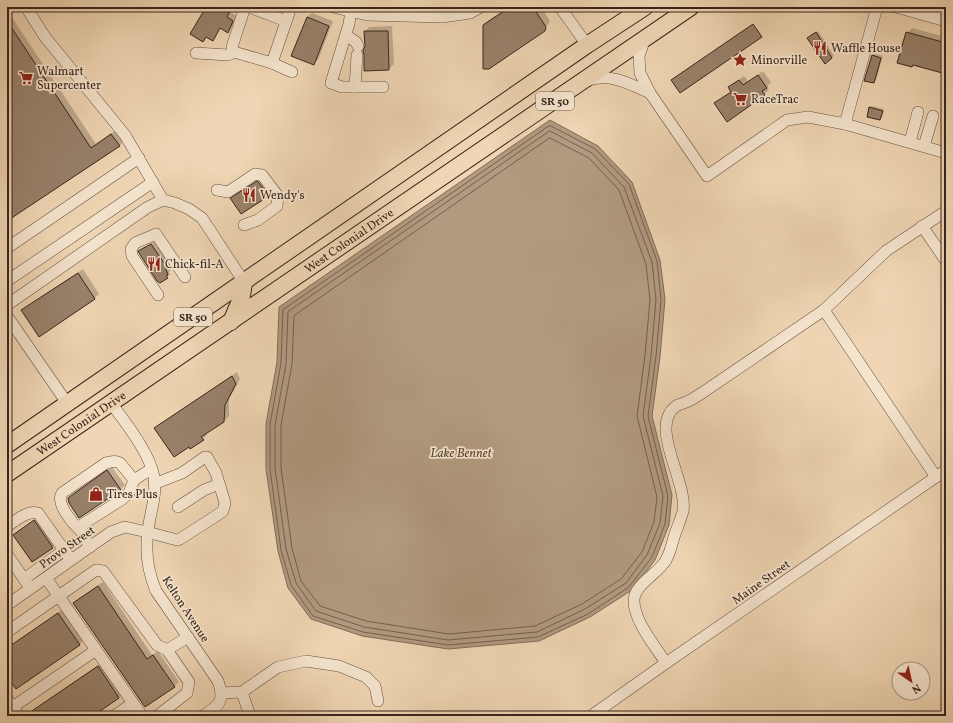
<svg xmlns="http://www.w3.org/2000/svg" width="953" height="723" font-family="Vollkorn,serif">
	<rect width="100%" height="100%" fill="#f0d6b4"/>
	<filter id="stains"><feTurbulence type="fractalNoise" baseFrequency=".005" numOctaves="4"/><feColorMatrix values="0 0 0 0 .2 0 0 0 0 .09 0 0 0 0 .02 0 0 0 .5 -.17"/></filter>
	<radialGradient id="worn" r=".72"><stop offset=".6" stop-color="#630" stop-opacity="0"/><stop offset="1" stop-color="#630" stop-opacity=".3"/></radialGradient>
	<path fill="#b19a80" stroke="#816b58" d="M550,120L598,146L632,182L660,260L665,299L660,357L652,416L672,495L669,525L655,560L632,590L590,617L539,641L448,649L362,636L311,619L288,588L278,551L266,469V424L277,362L279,307Z"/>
	<g fill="#0003">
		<path d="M207,7H233L230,12L237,16L232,27L227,31L221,28L213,39L207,36L203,41Z"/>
		<path d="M509,7H541L550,21L544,30L484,25L489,20Z"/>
		<path d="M7,10L96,144L116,130L124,141L119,146L7,220Z"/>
		<path d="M312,13L333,21L318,60L313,64L307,17Z"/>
		<path d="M392,26L394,64L389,69L366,46L365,32L369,27Z"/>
		<path d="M912,28L946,37V73L907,33Z"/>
		<path d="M818,31L834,56L825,62L810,36Z"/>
		<path d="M875,54L883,56L876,80L874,82L873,56Z"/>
		<path d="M763,71L771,82L767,87L769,90L764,94L716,104L732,91L729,87L744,76L748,81Z"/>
		<path d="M872,106L884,109L882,117L880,119L870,108Z"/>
		<path d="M262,179L272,192L241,213L235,195Z"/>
		<path d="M155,241L169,261L171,270L169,272L170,274L167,277L140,251Z"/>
		<path d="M83,269L99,294L95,298L39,335L27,306Z"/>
		<path d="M237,372L240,379L229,399V416L224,421L206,433L207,435L203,439L156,428L160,424Z"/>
		<path d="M112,467L125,485L120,490L69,498L74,493Z"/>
		<path d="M38,517L56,544L52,547L18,532Z"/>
		<path d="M103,582L152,655L158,651L179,682L174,686L74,603L79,598Z"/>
		<path d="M63,609L84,640L79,645L7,674V648Z"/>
		<path d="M103,662L123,693L119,698L93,715L94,716H33L30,713L35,708Z"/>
	</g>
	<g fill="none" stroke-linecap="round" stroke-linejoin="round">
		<g stroke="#74604e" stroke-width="1">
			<path d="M549,126H551L595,149L629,184L657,261L661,300L656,356L648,416L668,496L665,524L652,557L629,587L588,614L538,637L448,645L363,632L313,616L291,585L281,550L270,469V424L281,363L283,310Z"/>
			<path d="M550,131L592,153L624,187L652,262L656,300L651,356L643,416L663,496L660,523L647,555L626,583L585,609L537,632L448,640L364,627L316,611L296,583L286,549L275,468V425L286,364L288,312Z"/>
			<path d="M550,138L589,158L619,190L646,264L650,300L645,355L637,416L657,497L654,522L642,552L621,579L582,604L535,626L449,634L366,621L320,606L301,581L292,548L281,468V425L292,364L294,316Z"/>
		</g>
	</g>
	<g fill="#98816b" stroke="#38251c">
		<path d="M206,7H232L227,17L233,21L228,33L220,28L213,41L206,37L203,42L190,34Z"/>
		<path d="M510,7H533L546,27L545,31L489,69H483V25Z"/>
		<path d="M307,17L329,26L314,65L291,56Z"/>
		<path d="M7,21L91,148L111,134L120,146L7,221Z"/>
		<path d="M753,24L762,37L680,93L671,80Z"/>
		<path d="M364,31H388L389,70L364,71V55L363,51L365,46Z"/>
		<path d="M816,32L832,58L825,64L807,38Z"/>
		<path d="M906,32L946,43V74L913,65L912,67L897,63Z"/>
		<path d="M872,55L881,58L874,83L864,81Z"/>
		<path d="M758,75L767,88L762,91L765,95L727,122L714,103L731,92L728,87L739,80L743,85Z"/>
		<path d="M869,107L883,111L880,120L867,117Z"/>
		<path d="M257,181L258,182L269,196L241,214L230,198Z"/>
		<path d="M151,244L166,266H165L168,275L166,276L168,278L160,283L157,281L139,253L138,251Z"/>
		<path d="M78,273L95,299L39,337L21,310Z"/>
		<path d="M232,376L236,384L225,405L224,422L201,437L204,440L190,449L189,447L174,457L154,428Z"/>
		<path d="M107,470L121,490L79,518L69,503L68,498Z"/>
		<path d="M34,520L53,548L32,562L13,535Z"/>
		<path d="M98,586L147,659L153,655L175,687L145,707L73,603Z"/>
		<path d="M58,613L80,645L16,689L7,676V648Z"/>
		<path d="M98,666L119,698L93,716H26V715Z"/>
	</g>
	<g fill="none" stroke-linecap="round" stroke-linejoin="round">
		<defs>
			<g id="minor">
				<path d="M26,7L45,37L125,135L163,200"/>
				<path d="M245,7L232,47L234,52L272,63L291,7"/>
				<path d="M249,7L286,21"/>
				<path d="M333,7L367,15L442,17L470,13L481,7"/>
				<path d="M560,7L587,45"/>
				<path d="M896,7L946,21"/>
				<path d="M933,7L946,11"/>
				<path d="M351,11L349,24L331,83L342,87H383"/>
				<path d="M346,35L356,42L358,46"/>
				<path d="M645,38L639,56L640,73L650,93L707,176L787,120L808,117L845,124L946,153"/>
				<path d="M196,53L228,55L234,52"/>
				<path d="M272,63L292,72"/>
				<path d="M586,81C609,72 630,84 650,93"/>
				<path d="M355,87L357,55"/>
				<path d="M845,124L877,7"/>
				<path d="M910,142L918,112"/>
				<path d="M924,146L933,116"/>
				<path d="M217,190L228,192L255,174L262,175L278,196L277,206L258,220L244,225"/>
				<path d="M922,226L946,261"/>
				<path d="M7,248L139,158"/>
				<path d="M7,281L153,182"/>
				<path d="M158,295L132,256L131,249L135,243L156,234L185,277"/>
				<path d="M7,305L148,207L163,200L175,203L189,209L202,218L244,282"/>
				<path d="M824,310L936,477"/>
				<path d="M7,316L67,403"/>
				<path d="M111,403C125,422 150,453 154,477C157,497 150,512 148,531C145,552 148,572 156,591L218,681C225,701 220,705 203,716"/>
				<path d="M178,507L204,490L219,484"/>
				<path d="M7,526C16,521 27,510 38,513L71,560"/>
				<path d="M81,531C73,524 55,503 62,493L106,463C111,462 115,460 120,463L134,480"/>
				<path d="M90,547L81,531L83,524L121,500L129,493L134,480L151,469"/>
				<path d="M7,554L28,585"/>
				<path d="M46,578L142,716"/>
				<path d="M24,579L64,550"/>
				<path d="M7,605L111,532L125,527L147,532L177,540L180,539L219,514L223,511L225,503L216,473L207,457H205L182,473L154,484"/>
				<path d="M7,632L96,570L103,571L157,645L167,650L189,682L187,693L157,716"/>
				<path d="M167,650L188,637"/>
				<path d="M666,663C655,646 633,620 634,599C636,583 659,573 666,560C670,553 672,544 674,537C677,528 681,519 683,511C688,483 649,427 675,407C678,404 683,404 686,402C692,400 697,396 702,393L824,310L886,251L946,211"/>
				<path d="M242,692L250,716"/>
				<path d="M222,693L242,692L278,667L306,661L339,666L366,677L375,686L378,701"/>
				<path d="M7,699L19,716"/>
				<path d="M7,711L96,650"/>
				<path d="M114,716L133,703"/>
				<path d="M591,716L666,663L946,470"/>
			</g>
			<g id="highway">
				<path d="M231,322L242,296L244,282"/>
				<path d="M7,445L587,45L645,7"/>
				<path id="s1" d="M7,474L691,7"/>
			</g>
		</defs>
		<use href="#minor" stroke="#665142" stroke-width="12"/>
		<use href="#highway" stroke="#38251c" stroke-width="18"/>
		<use href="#minor" stroke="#f5e4ce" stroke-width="11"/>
		<use href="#highway" stroke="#f0d6b4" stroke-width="16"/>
	</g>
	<defs>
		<symbol id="restaurant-bare" viewBox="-9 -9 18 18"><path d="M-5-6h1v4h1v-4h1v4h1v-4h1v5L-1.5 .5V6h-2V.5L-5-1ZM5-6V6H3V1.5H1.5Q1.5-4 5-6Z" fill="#8f2418" stroke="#f5e4ce" stroke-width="2.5" paint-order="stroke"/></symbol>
		<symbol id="sight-bare" viewBox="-9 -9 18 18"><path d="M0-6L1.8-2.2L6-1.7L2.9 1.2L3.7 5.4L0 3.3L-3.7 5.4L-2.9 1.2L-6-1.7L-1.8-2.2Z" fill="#8f2418" stroke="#f5e4ce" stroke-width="2.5" paint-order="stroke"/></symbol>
		<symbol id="supermarket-bare" viewBox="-9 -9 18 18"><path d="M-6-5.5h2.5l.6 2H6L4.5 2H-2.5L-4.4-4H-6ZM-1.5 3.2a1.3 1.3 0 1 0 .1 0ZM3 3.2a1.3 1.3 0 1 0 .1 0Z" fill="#8f2418" stroke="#f5e4ce" stroke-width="2.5" paint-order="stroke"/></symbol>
		<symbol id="shop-bare" viewBox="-9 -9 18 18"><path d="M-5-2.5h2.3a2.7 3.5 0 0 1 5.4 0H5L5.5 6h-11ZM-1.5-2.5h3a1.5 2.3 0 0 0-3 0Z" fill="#8f2418" stroke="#f5e4ce" stroke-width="2.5" paint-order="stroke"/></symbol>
	</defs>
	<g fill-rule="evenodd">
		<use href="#restaurant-bare" x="810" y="38" width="20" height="20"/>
		<use href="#sight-bare" x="730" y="50" width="20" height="20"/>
		<use href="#supermarket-bare" x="16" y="68" width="20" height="20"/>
		<use href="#supermarket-bare" x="730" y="89" width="20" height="20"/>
		<use href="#restaurant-bare" x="239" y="185" width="20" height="20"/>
		<use href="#restaurant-bare" x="144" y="254" width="20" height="20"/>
		<use href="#shop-bare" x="86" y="484" width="20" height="20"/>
	</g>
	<g text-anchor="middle" stroke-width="3.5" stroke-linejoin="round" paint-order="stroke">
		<g fill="#f5e4ce" stroke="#715e51" stroke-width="1">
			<rect x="536" y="92" width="38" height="18" rx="3"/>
			<rect x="174" y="308" width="38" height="18" rx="3"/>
		</g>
		<g font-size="11" font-weight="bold" fill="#38251c">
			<text x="555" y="105">SR 50</text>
			<text x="193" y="321">SR 50</text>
		</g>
		<g font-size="12" fill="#38251c" stroke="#f5e4ce" text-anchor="start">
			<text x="831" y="52">Waffle House</text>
			<text x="751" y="64">Minorville</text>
			<text x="37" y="75">Walmart<tspan x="37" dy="14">Supercenter</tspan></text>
			<text x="751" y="103">RaceTrac</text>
			<text x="260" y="199">Wendy's</text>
			<text x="165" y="268">Chick-fil-A</text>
			<text x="107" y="498">Tires Plus</text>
		</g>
		<g font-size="12" fill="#38251c" stroke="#f5e4ce">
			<text dy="4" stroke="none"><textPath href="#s1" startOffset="414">West Colonial Drive</textPath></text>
			<text dy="4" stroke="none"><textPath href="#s1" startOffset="90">West Colonial Drive</textPath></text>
			<text transform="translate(67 547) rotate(-35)" y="4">Provo Street</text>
			<text transform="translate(761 582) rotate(-35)" y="4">Maine Street</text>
			<text transform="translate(186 609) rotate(57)" y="4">Kelton Avenue</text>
		</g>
		<g font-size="13" font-style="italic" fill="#5c483a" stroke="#f5e4ce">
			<text x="461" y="457">Lake Bennet</text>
		</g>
	</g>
	<rect width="953" height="723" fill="none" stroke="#f0d6b4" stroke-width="24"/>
	<rect x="8" y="8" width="937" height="707" fill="none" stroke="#38251c" stroke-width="2"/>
	<rect x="12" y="12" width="929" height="699" fill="none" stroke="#38251c"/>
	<g transform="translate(911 681) rotate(146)"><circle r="19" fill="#f5e4ce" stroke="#a99887"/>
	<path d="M0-3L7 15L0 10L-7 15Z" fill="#8f2418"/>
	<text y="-6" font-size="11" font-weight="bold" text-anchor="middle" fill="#38251c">N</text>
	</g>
	<rect width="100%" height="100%" filter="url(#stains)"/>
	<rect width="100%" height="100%" fill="url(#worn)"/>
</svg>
